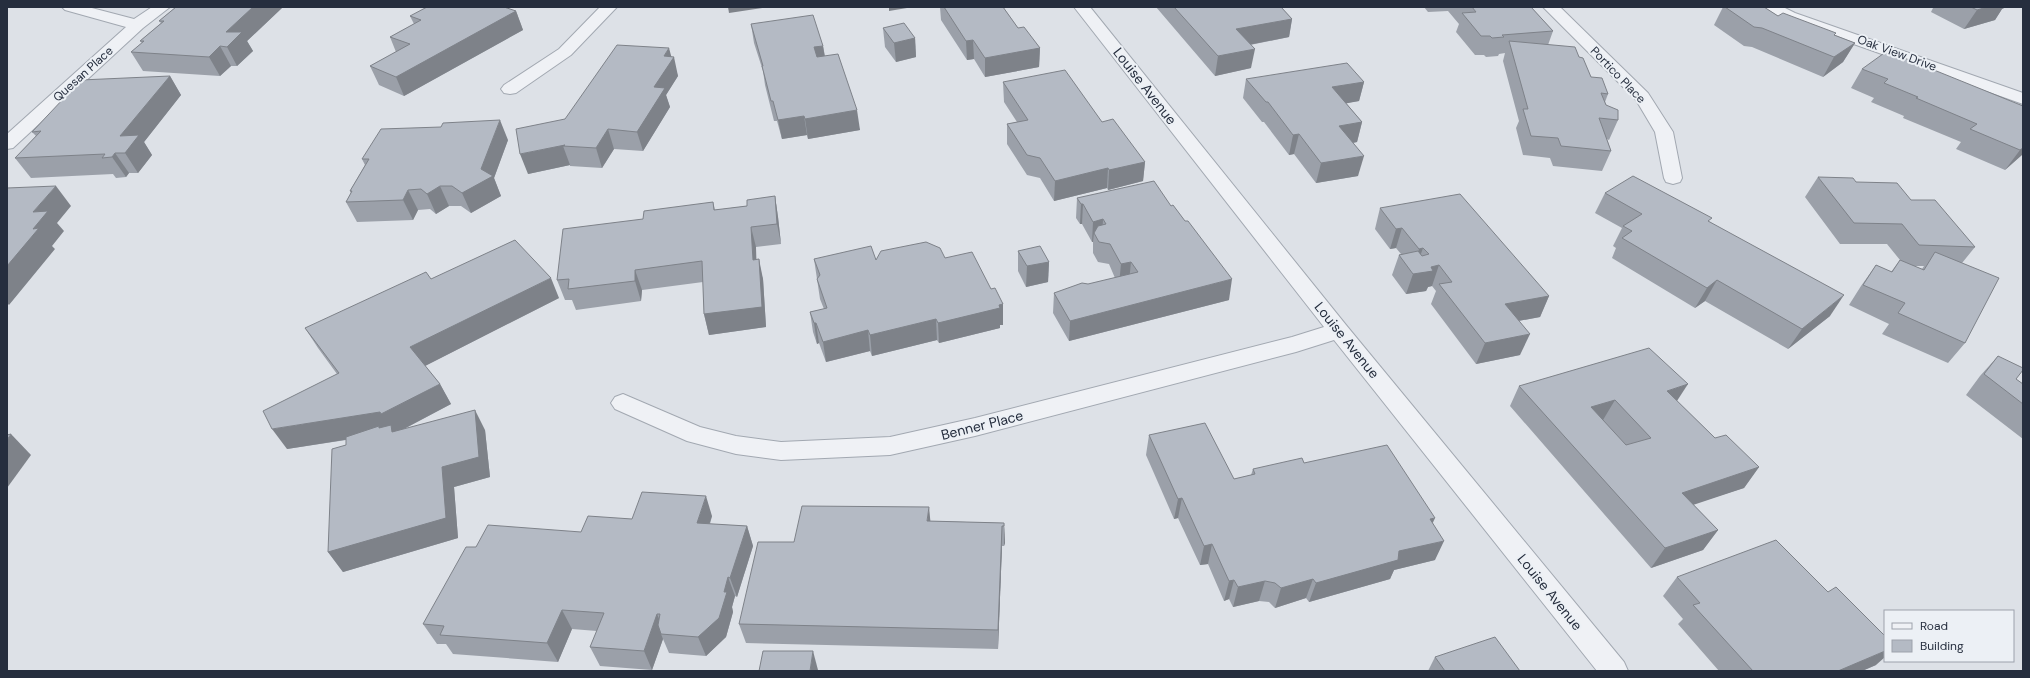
<svg xmlns="http://www.w3.org/2000/svg" width="2030" height="678" font-family="'DM Sans',sans-serif">
	<rect width="100%" height="100%" fill="#dde1e7"/>
	<g fill="none" stroke-linecap="round" stroke-linejoin="round">
		<defs>
			<g id="minor">
				<path d="M62,7H88L134,19L152,7H170L143,28L13,148L7,149V134L126,27L65,10Z"/>
				<path d="M600,7H617L571,55L516,93L510,94L504,93L501,89L504,85L559,49Z"/>
				<path d="M1074,7H1090L1346,325L1624,662L1628,671H1597L1334,340L1296,352L975,436L890,455L781,460L736,454L687,441L615,409L611,403L615,397L623,394L700,427L736,436L781,442L890,437L975,418L1292,337L1324,327Z"/>
				<path d="M1543,7H1560L1648,93L1673,132L1682,178L1680,182L1673,184L1666,182L1664,178L1655,132L1636,100Z"/>
				<path d="M1763,7H1783L1795,13L2023,93V104L1783,19L1766,10Z"/>
			</g>
		</defs>
		<use href="#minor" stroke="#a2a8b1" stroke-width="2"/>
		<use href="#minor" fill="#eff1f5" fill-rule="evenodd"/>
	</g>
	<g fill="#9ba0a9" fill-rule="evenodd">
		<path d="M176,7H283L247,41L253,51L237,66H231L220,76L143,71L131,52L142,43L140,41L161,23L159,21Z"/>
		<path d="M940,7H1003L1018,28L1040,48L1039,67L985,77L974,59L967,60L941,20Z"/>
		<path d="M1156,7H1281L1292,19L1289,37L1250,45L1251,68L1215,76Z"/>
		<path d="M1424,7H1531L1553,31L1548,45L1579,57L1591,77L1608,94L1605,102L1606,105L1618,120L1609,140L1607,139L1611,151L1602,171L1553,166L1550,158L1523,155L1516,128L1519,121L1503,61L1505,53L1499,54L1498,56L1486,57L1484,55H1475L1456,32L1459,24L1448,11L1428,12Z"/>
		<path d="M1723,7H1764L1778,16L1835,35L1855,43L1843,62L1823,77L1752,47L1744,46L1714,25Z"/>
		<path d="M1932,7H2006L2002,9L1995,20L1964,29L1931,12L1933,8Z"/>
		<path d="M516,11L523,30L404,96L379,85L370,66L396,52L390,37L414,24L410,16Z"/>
		<path d="M751,24L823,46L825,56L860,130L808,139L807,135L782,139L777,121H774L765,85L763,71L754,43Z"/>
		<path d="M883,28L915,38L916,57L896,62L885,47Z"/>
		<path d="M671,56L678,76L666,95L670,107L643,151L614,149L602,168L570,166V165L528,174L565,119Z"/>
		<path d="M1862,69L2023,106V154L2005,170L1956,149L1961,142L1903,118L1904,116L1871,102L1874,98L1851,88Z"/>
		<path d="M170,76L181,95L144,142L152,155L138,173H129L126,177L116,178L113,174L31,178L15,158L36,136L32,132Z"/>
		<path d="M1246,79L1364,82L1359,101L1346,103L1362,122L1357,142L1353,143L1358,176L1316,183L1294,154L1289,155L1264,122H1262L1243,98Z"/>
		<path d="M1003,82L1102,122L1145,162L1143,181L1108,190L1107,188L1054,201L1040,178L1027,175L1007,144V124L1017,122L1004,102Z"/>
		<path d="M508,140L494,178L501,196L471,213L461,206H449L436,214L430,209L418,210L413,220L357,222L346,202L351,193L350,191L365,165L362,159Z"/>
		<path d="M1818,177L1856,182L1911,200L1975,247L1962,263L1965,343L1948,363L1882,334L1889,324L1849,305L1861,286L1876,265L1891,272L1900,260L1887,244H1840L1805,197ZM1914,266H1924L1922,269Z"/>
		<path d="M1605,193L1710,222L1830,316L1788,349L1705,301L1695,308L1612,258L1616,248L1613,246L1622,228L1595,213Z"/>
		<path d="M775,196L778,217L781,244L756,247V259L763,279L766,327L709,335L704,314L703,282L642,290L641,301L576,310L572,300H565L557,280L643,219L713,202L715,210L747,206Z"/>
		<path d="M1077,198L1229,300L1069,341L1053,313L1054,293L1115,278L1109,264L1098,262L1093,253V242H1092L1082,224H1080L1076,218Z"/>
		<path d="M1380,208L1549,296L1540,317L1518,321L1520,355L1476,364L1431,304L1436,291L1432,286L1428,287L1426,291L1406,294L1392,275L1399,255L1401,254L1396,248L1390,249L1375,229Z"/>
		<path d="M1018,251L1049,262L1048,282L1026,287L1018,271Z"/>
		<path d="M945,258L991,289L1003,304V325H1000V328L939,343L937,340L872,356L870,351L826,362L819,343L817,344L813,332L810,312L824,309L820,299L814,259L876,260Z"/>
		<path d="M431,279L559,298L425,366L440,384L451,404L404,429L485,430L490,477L454,487L458,538L343,572L328,552L346,445V440L287,449L337,374L318,348L305,328Z"/>
		<path d="M1998,356L2016,379L2023,384V439L1966,395L1980,376Z"/>
		<path d="M1519,386L1677,401L1715,438L1759,467L1744,488L1693,504L1718,530L1703,550L1651,568L1510,406Z"/>
		<path d="M1149,435L1234,479L1251,475L1253,469L1304,463L1433,523L1435,560L1394,570L1390,579L1309,602L1306,598L1275,608L1269,602L1259,601L1233,607L1229,599L1224,601L1208,564L1200,565L1178,518L1174,519L1146,455Z"/>
		<path d="M712,516L710,524L747,526L753,546L737,597L735,596L732,607L733,612L726,637L706,656L669,653L663,639L652,670L600,666L590,647L597,631L572,629L558,662L453,654L446,644H437L423,624L476,547L581,532L632,519Z"/>
		<path d="M930,521L1004,523L1005,543L1004,546H1002L998,649L746,643L739,624L794,542Z"/>
		<path d="M1677,577L1876,665L1862,671H1719L1678,624L1683,619L1663,596Z"/>
		<path d="M1435,657L1520,671H1428Z"/>
	</g>
	<g fill="#7e8289">
		<path d="M253,7H283L247,41L253,51L237,66L227,47L226,32Z"/>
		<path d="M728,7H769L729,13Z"/>
		<path d="M889,7H913L889,11Z"/>
		<path d="M1987,7H2006L2002,9L1995,20L1964,29L1977,10Z"/>
		<path d="M516,11L523,30L404,96L396,77Z"/>
		<path d="M1292,19L1289,37L1233,48L1236,29Z"/>
		<path d="M915,38L916,57L896,62L894,43Z"/>
		<path d="M973,40L974,59L967,60L966,41Z"/>
		<path d="M1855,43L1843,62L1823,77L1834,57Z"/>
		<path d="M220,46L231,66L220,76L209,57Z"/>
		<path d="M823,46L826,65L817,66L814,47Z"/>
		<path d="M669,48L672,59L674,57L678,76L666,95L670,107L643,151L637,132L654,87L664,56Z"/>
		<path d="M1040,48L1039,67L985,77V58Z"/>
		<path d="M1255,49L1251,68L1215,76L1218,56Z"/>
		<path d="M170,76L181,95L144,142L152,155L138,173L125,153L120,136Z"/>
		<path d="M1364,82L1359,101L1327,107L1332,87Z"/>
		<path d="M857,110L860,130L808,139L805,119Z"/>
		<path d="M804,116L807,135L782,139L778,120Z"/>
		<path d="M500,120L508,140L494,178L501,196L471,213L462,193L481,169Z"/>
		<path d="M1362,122L1357,142L1334,146L1339,126Z"/>
		<path d="M608,129L614,149L602,168L596,148Z"/>
		<path d="M1299,134L1294,154L1289,155L1293,135Z"/>
		<path d="M565,145L563,146L570,165L528,174L520,154Z"/>
		<path d="M2023,148V154L2005,170L2020,150Z"/>
		<path d="M115,153L129,173L126,177L112,157Z"/>
		<path d="M1364,156L1358,176L1316,183L1321,163Z"/>
		<path d="M1145,162L1143,181L1108,190L1109,170Z"/>
		<path d="M1108,168L1107,188L1054,201L1055,181Z"/>
		<path d="M56,186L71,206L57,223L64,231L52,246L55,249L9,305L7,303V266L33,229V212Z"/>
		<path d="M440,186L449,206L436,214L427,194Z"/>
		<path d="M408,190L418,210L413,220L403,200Z"/>
		<path d="M775,196L778,217L781,244L777,224Z"/>
		<path d="M1081,204H1083L1082,224H1080Z"/>
		<path d="M1103,219L1102,240L1094,233L1093,242H1092L1093,222Z"/>
		<path d="M751,227L756,247L757,280L753,260Z"/>
		<path d="M1402,228L1396,248L1390,249L1396,229Z"/>
		<path d="M1423,248L1416,268L1412,269L1419,249Z"/>
		<path d="M759,259L763,279L766,327L709,335L704,314Z"/>
		<path d="M1049,262L1048,282L1026,287L1027,266Z"/>
		<path d="M1131,262L1129,282L1119,285L1121,264Z"/>
		<path d="M1439,265L1432,286L1428,287L1426,291L1406,294L1413,274L1431,267Z"/>
		<path d="M635,270L642,290L641,301L635,281Z"/>
		<path d="M551,278L559,298L421,368L410,347Z"/>
		<path d="M1232,279L1229,300L1069,341L1070,321Z"/>
		<path d="M1717,280L1705,301L1695,308L1707,288Z"/>
		<path d="M1844,295L1830,316L1788,349L1802,329Z"/>
		<path d="M1549,296L1540,317L1496,325L1505,304Z"/>
		<path d="M1003,304V325H1000V328L939,343L938,323Z"/>
		<path d="M936,319L937,340L872,356L870,335Z"/>
		<path d="M814,323H816L819,343L817,344Z"/>
		<path d="M868,330L870,351L826,362L823,342Z"/>
		<path d="M1530,334L1520,355L1476,364L1485,343Z"/>
		<path d="M440,384L451,404L396,433L382,434L287,449L272,429L380,412L392,431L381,414Z"/>
		<path d="M1688,384L1675,404L1667,391Z"/>
		<path d="M1615,400L1603,420L1579,428L1591,407Z"/>
		<path d="M475,410L485,430L490,477L454,487L458,538L343,572L328,552L442,467Z"/>
		<path d="M11,434L31,455L7,488V440Z"/>
		<path d="M1759,467L1744,488L1669,513L1682,493Z"/>
		<path d="M706,496L712,516L703,543L697,523Z"/>
		<path d="M1182,498L1178,518L1174,519L1178,499Z"/>
		<path d="M929,507L931,527L927,521Z"/>
		<path d="M1435,518L1426,538L1430,519Z"/>
		<path d="M1004,523L1005,543L1004,546Z"/>
		<path d="M747,526L753,546L737,597L730,578Z"/>
		<path d="M1002,526V546L998,649V630Z"/>
		<path d="M1718,530L1703,550L1651,568L1665,548Z"/>
		<path d="M1444,541L1435,560L1394,570L1390,579L1309,602L1316,583L1399,551Z"/>
		<path d="M1212,544L1208,564L1200,565L1204,546Z"/>
		<path d="M728,577L735,596L732,607L733,612L726,637L706,656L698,637L724,592Z"/>
		<path d="M1313,579L1306,598L1275,608L1281,588Z"/>
		<path d="M1234,580L1229,599L1224,601L1229,581Z"/>
		<path d="M1265,581L1259,601L1233,607L1238,587Z"/>
		<path d="M562,610L572,629L558,662L547,643Z"/>
		<path d="M657,614L665,633L661,634L663,639L652,670L644,651Z"/>
		<path d="M813,651L818,670V671H810Z"/>
		<path d="M1885,651V657L1876,665L1862,671H1838Z"/>
	</g>
	<g fill="#b4bac4" stroke="#7e8289" fill-rule="evenodd">
		<path d="M176,7H253L226,32H242L227,47L220,46L209,57L131,52L144,41H140L164,21H159Z"/>
		<path d="M427,7H504L516,11L396,77L370,66L410,44L390,37L421,20L410,16Z"/>
		<path d="M944,7H1003L1018,28L1024,27L1040,48L985,58L973,40L966,41Z"/>
		<path d="M1174,7H1281L1292,19L1236,29L1255,49L1218,56Z"/>
		<path d="M1472,7H1531L1553,31L1502,35L1504,37L1492,38L1490,36H1481L1462,13L1476,12Z"/>
		<path d="M1725,7H1764L1778,16L1783,13L1836,33L1834,35L1855,43L1834,57L1762,28L1754,27Z"/>
		<path d="M1971,7H1987L1977,10Z"/>
		<path d="M813,15L823,46L814,47L817,57L838,54L857,110L805,119L804,116L778,120L773,101H771L762,66H763L751,24Z"/>
		<path d="M904,23L915,38L894,43L883,28Z"/>
		<path d="M1509,41L1575,47L1579,57L1583,58L1591,77L1602,78L1608,94L1601,93L1606,105L1618,110V120L1599,118L1611,151L1561,146L1558,138L1531,136L1523,109H1528Z"/>
		<path d="M617,45L669,48L664,56L674,57L654,87L665,88L637,132L608,129L596,148L563,146L565,145L520,154L516,129L565,119Z"/>
		<path d="M1887,51L2023,106V148L2020,150L1970,129L1977,124L1916,98L1918,97L1884,83L1888,79L1862,69Z"/>
		<path d="M1347,63L1364,82L1332,87L1362,122L1339,126L1364,156L1321,163L1299,134L1293,135L1268,102H1266L1246,79Z"/>
		<path d="M1065,70L1102,122L1113,119L1145,162L1109,170L1108,168L1055,181L1040,158L1027,155L1007,124L1028,120L1003,82Z"/>
		<path d="M170,76L120,136L139,135L125,153H115L112,157L102,158L105,154L15,158L41,131L32,132L81,80Z"/>
		<path d="M500,120L481,169L493,176L462,193L452,186H440L427,194L421,189L408,190L403,200L346,202L352,191H350L369,159H362L381,129L441,127L443,123Z"/>
		<path d="M1633,176L1712,218L1708,221L1844,295L1802,329L1717,280L1707,288L1622,238L1632,231L1623,226L1642,214L1605,193Z"/>
		<path d="M1818,177L1853,178L1856,182L1897,183L1911,200H1935L1975,247L1919,245L1902,224L1854,223Z"/>
		<path d="M1154,181L1171,206L1173,205L1185,221H1188L1232,279L1070,321L1054,293L1082,283L1088,284L1138,272L1131,262L1121,264L1110,244L1099,242L1094,233L1098,226L1106,224L1103,219L1093,222L1083,204H1081L1077,198Z"/>
		<path d="M56,186L33,212L48,211L33,229L39,228L7,266V188Z"/>
		<path d="M1460,194L1549,296L1505,304L1530,334L1485,343L1439,284L1452,282L1439,265L1431,267L1433,271L1413,274L1399,255L1418,251L1422,256L1429,254L1423,248L1419,249L1402,228L1396,229L1380,208Z"/>
		<path d="M775,196L777,224L751,227L753,260L759,259L762,307L704,314L702,261L635,270V281L568,289L569,279L557,280L563,229L643,219L644,211L713,202L714,210L747,206V200Z"/>
		<path d="M515,240L551,278L410,347L440,384L381,414L380,412L272,429L263,411L339,373L305,328L426,272L431,279Z"/>
		<path d="M926,242L940,248L945,258L972,252L991,289L995,288L1003,304L999,305L1000,308L938,323L936,319L870,335L868,330L823,342L816,323H814L810,312L827,308L817,279L820,275L814,259L871,246L876,260L881,251Z"/>
		<path d="M1040,246L1049,262L1027,266L1018,251Z"/>
		<path d="M1935,252L1999,278L1965,343L1898,313L1905,303L1863,285L1876,265L1892,272L1900,260L1924,270Z"/>
		<path d="M1649,348L1688,384L1667,391L1715,438L1726,435L1759,467L1682,493L1718,530L1665,548L1519,386ZM1615,400L1651,438L1626,445L1591,407Z"/>
		<path d="M1998,356L2023,368V370L2016,379L2023,384V404L1984,374Z"/>
		<path d="M475,410L479,457L442,467L446,518L328,552L332,449L346,445V437L379,426V428L391,425L392,432Z"/>
		<path d="M1205,423L1234,479L1255,474L1253,469L1302,458L1304,463L1387,445L1435,518L1430,519L1444,541L1399,551L1398,560L1316,583L1313,579L1281,588L1275,583L1265,581L1238,587L1234,580L1229,581L1212,544L1204,546L1182,498L1178,499L1149,435Z"/>
		<path d="M11,434L7,440V435Z"/>
		<path d="M642,492L706,496L697,523L747,526L730,578L728,577L724,592H727L719,618L698,637L661,634L658,625L660,614H657L644,651L590,647L604,613L562,610L547,643L440,635L444,626L423,624L466,547H476L488,525L581,532L588,516L632,519Z"/>
		<path d="M802,506L929,507L927,521L1004,523V526H1002L998,630L739,624L758,542H794Z"/>
		<path d="M1776,540L1828,592L1836,587L1885,636V651L1838,671H1753L1693,605L1700,603L1677,577Z"/>
		<path d="M1495,637L1520,671H1445L1435,657Z"/>
		<path d="M763,651H813L810,671H759Z"/>
	</g>
	<g text-anchor="middle" stroke-width="4" stroke-linejoin="round" paint-order="stroke">
		<g font-size="12" fill="#262e3e" stroke="#ecf0f5">
			<text transform="translate(1897 53) rotate(20)" y="4">Oak View Drive</text>
			<text transform="translate(83 74) rotate(-42)" y="4">Quesan Place</text>
			<text transform="translate(1618 75) rotate(46)" y="4">Portico Place</text>
		</g>
		<g font-size="14" fill="#262e3e" stroke="#ecf0f5">
			<text transform="translate(1145 86) rotate(52)" y="5">Louise Avenue</text>
			<text transform="translate(1347 340) rotate(51)" y="5">Louise Avenue</text>
			<text transform="translate(982 425) rotate(-14)" y="5">Benner Place</text>
			<text transform="translate(1550 592) rotate(51)" y="5">Louise Avenue</text>
		</g>
	</g>
	<rect width="2030" height="678" fill="none" stroke="#262e3e" stroke-width="16"/>
	<rect x="1884" y="610" width="130" height="52" fill="#ecf0f5" stroke="#9da2ac"/>
	<rect x="1892" y="623" width="20" height="6" fill="#eff1f5" stroke="#9da2ac"/>
	<text x="1920" y="630" font-size="12" fill="#262e3e">Road</text>
	<rect x="1892" y="640" width="20" height="12" fill="#b4bac4" stroke="#9da2ac"/>
	<text x="1920" y="650" font-size="12" fill="#262e3e">Building</text>
</svg>
